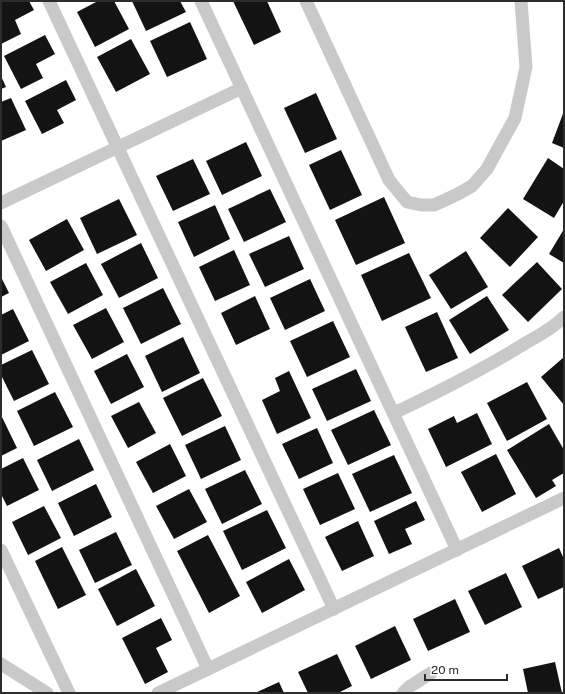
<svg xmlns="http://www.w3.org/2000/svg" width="565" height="694" font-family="'Public Sans',sans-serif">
	<rect width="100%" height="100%" fill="#fff"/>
	<g fill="#131313">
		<path d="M4,1H29L34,10L15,20L21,34L1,44V2Z"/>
		<path d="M98,1H114L129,29L95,47L77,12Z"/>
		<path d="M132,1H180L186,12L146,31Z"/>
		<path d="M233,1H267L281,32L254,45Z"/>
		<path d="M190,22L207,59L167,77L150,41Z"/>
		<path d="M45,35L55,54L36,64L43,78L21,89L4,56Z"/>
		<path d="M131,39L150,74L116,92L97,57Z"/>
		<path d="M1,76L6,87L1,89Z"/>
		<path d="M66,80L76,100L57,110L64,123L42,134L25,101Z"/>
		<path d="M316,93L337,139L305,153L284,108Z"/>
		<path d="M11,98L26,130L1,141V102Z"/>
		<path d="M564,111V148L552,143Z"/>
		<path d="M246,142L262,176L222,195L206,161Z"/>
		<path d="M341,150L362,195L330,210L309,165Z"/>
		<path d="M548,158L564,169V201L554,218L523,199Z"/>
		<path d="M193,159L210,194L173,211L156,176Z"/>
		<path d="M270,189L286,222L244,242L228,209Z"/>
		<path d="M384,197L405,243L356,265L335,220Z"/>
		<path d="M119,199L137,235L97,254L80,218Z"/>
		<path d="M215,205L230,239L194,257L178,222Z"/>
		<path d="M508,208L538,237L510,267L480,238Z"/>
		<path d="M67,219L84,250L46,271L29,240Z"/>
		<path d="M564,229V263L549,254Z"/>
		<path d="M289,236L304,269L265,287L249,254Z"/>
		<path d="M141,243L158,278L119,298L101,264Z"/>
		<path d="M234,250L250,285L215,301L199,267Z"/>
		<path d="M466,251L488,287L451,309L429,275Z"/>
		<path d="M409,253L431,298L382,321L361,275Z"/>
		<path d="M537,262L562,289L528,322L502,295Z"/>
		<path d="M86,263L103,295L68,314L50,282Z"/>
		<path d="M1,277L9,293L1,297Z"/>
		<path d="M310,279L325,311L285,330L270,298Z"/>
		<path d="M163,288L181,324L141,344L123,308Z"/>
		<path d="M255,296L270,329L236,345L221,313Z"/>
		<path d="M487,296L509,330L470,354L449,320Z"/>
		<path d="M106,308L124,342L92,359L73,325Z"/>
		<path d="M13,309L29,341L1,355V315Z"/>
		<path d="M437,312L458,358L426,372L405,327Z"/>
		<path d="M333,321L350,357L307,377L290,341Z"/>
		<path d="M183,337L200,373L162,392L145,356Z"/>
		<path d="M32,350L49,384L14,401L1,375V365Z"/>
		<path d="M127,354L144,387L111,404L94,371Z"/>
		<path d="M564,357V405L541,377Z"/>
		<path d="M356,369L371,401L327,421L312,389Z"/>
		<path d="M289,371L311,418L277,434L262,400L280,391L275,378Z"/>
		<path d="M203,378L222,416L182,436L163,398Z"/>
		<path d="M527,382L547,419L507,441L487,403Z"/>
		<path d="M55,392L73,427L34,446L17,411Z"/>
		<path d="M139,402L156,433L128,448L111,416Z"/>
		<path d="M374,410L391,445L348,465L331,430Z"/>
		<path d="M477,413L492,444L446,467L428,429L454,416L457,423Z"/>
		<path d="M1,415L17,448L1,456Z"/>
		<path d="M549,424L564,450V473L552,480L556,486L536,498L507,450Z"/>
		<path d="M225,426L241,460L201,479L185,445Z"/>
		<path d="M317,428L333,463L299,479L282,444Z"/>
		<path d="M79,439L94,470L52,491L37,460Z"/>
		<path d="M170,444L186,476L153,493L136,462Z"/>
		<path d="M496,454L516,494L482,512L461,472Z"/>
		<path d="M394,455L412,493L370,512L352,474Z"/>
		<path d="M23,458L39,490L7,506L1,494V469Z"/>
		<path d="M245,470L262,504L222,524L205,489Z"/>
		<path d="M338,473L355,509L320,525L303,489Z"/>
		<path d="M96,484L112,517L74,536L58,503Z"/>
		<path d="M189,489L207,522L174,539L156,506Z"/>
		<path d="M416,501L425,520L405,529L412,544L389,554L374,521Z"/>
		<path d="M44,506L61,538L28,555L12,522Z"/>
		<path d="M267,510L286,548L242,570L223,531Z"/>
		<path d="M358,521L374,556L342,571L325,537Z"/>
		<path d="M116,532L132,565L95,583L79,550Z"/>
		<path d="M208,535L240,596L209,613L177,551Z"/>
		<path d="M62,547L86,595L58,609L35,561Z"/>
		<path d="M559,548L564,559V587L538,599L522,566Z"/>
		<path d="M289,559L305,590L262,613L246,582Z"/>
		<path d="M136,569L155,606L117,626L98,589Z"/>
		<path d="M506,573L522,607L485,625L468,591Z"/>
		<path d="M455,599L470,632L428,651L413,619Z"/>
		<path d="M161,618L172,640L156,648L168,672L145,684L122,638Z"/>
		<path d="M395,626L411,660L371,679L355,646Z"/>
		<path d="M337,654L352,686L338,693H308L298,672Z"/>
		<path d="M555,662L562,693H528L523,669Z"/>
		<path d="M279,682L284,693H255Z"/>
	</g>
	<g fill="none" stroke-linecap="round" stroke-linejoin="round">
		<g stroke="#c9c9c9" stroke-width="13">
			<path d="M49,1L334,609"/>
			<path d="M201,1L457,550"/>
			<path d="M306,1L389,180L407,202L421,205H434L456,195L472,186L487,169L515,118L526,67L521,1"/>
			<path d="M1,203L242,88"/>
			<path d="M1,226L208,669"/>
			<path d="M394,413C438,392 482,370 524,344C538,336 553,328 564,317"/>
			<path d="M1,550L69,693"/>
			<path d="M1,664L47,693"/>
			<path d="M158,693L564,498"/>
			<path d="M403,693L409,687L431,673"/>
		</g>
	</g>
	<rect width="565" height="694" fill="none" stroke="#2c2c2c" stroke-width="4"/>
	<path d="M425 674v6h82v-6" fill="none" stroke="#2c2c2c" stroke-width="2"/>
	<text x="431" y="674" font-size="12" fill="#2c2c2c" stroke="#ffffff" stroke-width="3" paint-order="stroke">20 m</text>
</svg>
